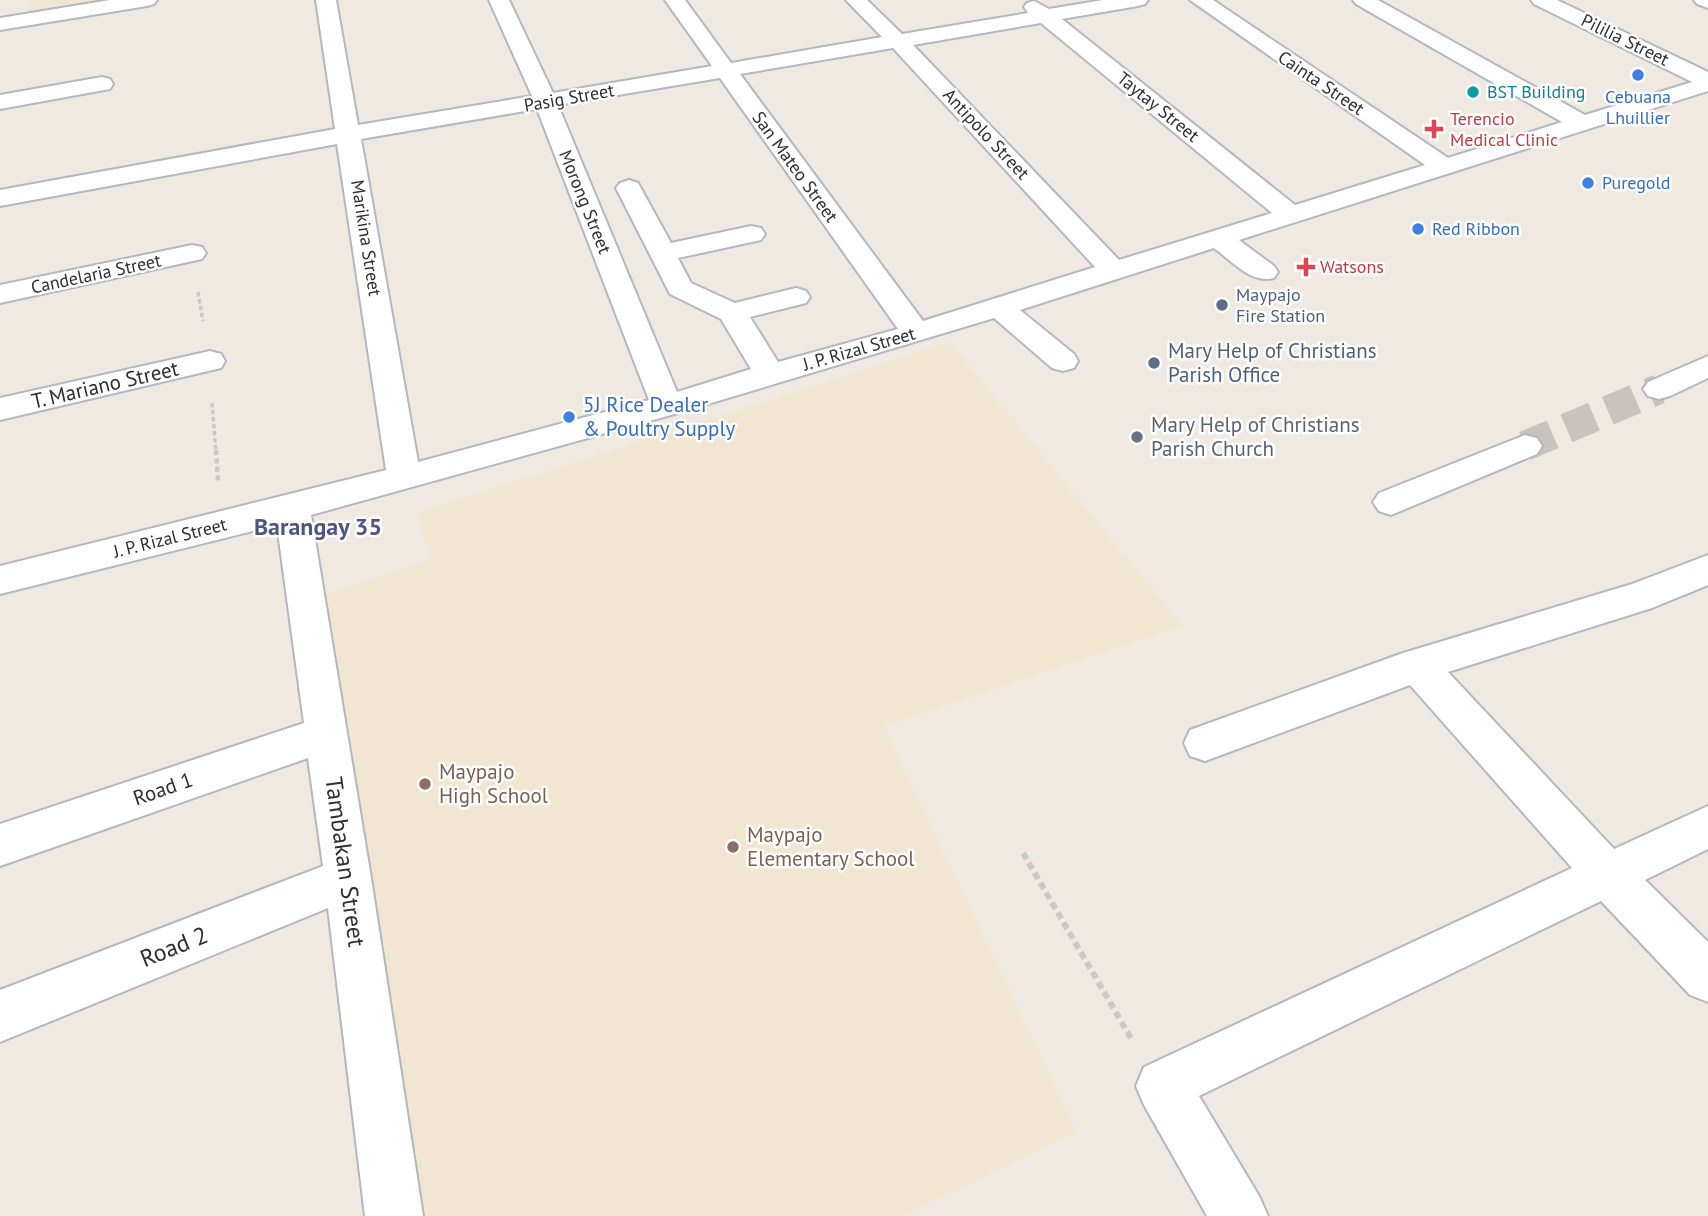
<svg xmlns="http://www.w3.org/2000/svg" width="1708" height="1216" font-family="'PT Sans',sans-serif">
	<rect width="100%" height="100%" fill="#efe9e1"/>
	<g fill="#f0e6d1">
		<path d="M30,0H108L28,13Z"/>
		<path d="M950,342L1183,626L884,726L1077,1132L902,1216H420L313,599L431,559L417,513Z"/>
	</g>
	<g fill="none" stroke-linecap="round" stroke-linejoin="round">
		<path stroke="#c8c4bd" stroke-width="30" stroke-dasharray="30 15" stroke-linecap="butt" d="M1525,446L1659,389"/>
		<defs>
			<g id="minor">
				<path d="M110,0H157L154,4L147,6L0,30V18Z"/>
				<path d="M316,0H336L358,125L532,96L489,0H509L553,93L712,66L665,0H685L731,63L882,37L846,0H867L902,34L1028,13L1024,7L1027,3L1034,1L1049,9L1103,0H1148L1145,4L1138,6L1062,19L1295,205L1425,165L1190,0H1213L1448,158L1562,122L1356,4L1353,0H1378L1585,115L1692,82L1534,4L1531,0H1557L1708,72V91L1239,240L1274,266L1278,272L1274,278C1251,284 1232,261 1214,248L1020,310L1074,354L1078,361L1074,368L1063,371L1052,368L994,318L678,413L311,515L371,878L423,1216H365L328,908L0,1042V990L323,866L308,758L0,866V824L304,723L277,525L0,594V566L386,470L337,144L0,206V190L335,129ZM1041,23L1272,213L1119,260L913,45ZM893,48L1095,267L923,321L740,74ZM720,78L898,329L778,362L750,317L806,303L810,297L806,291L796,288L735,303L691,283L678,258L761,240L765,234L761,228L751,226L671,243L638,183L629,180L620,183L616,188L670,294L721,319L751,369L677,392L558,105ZM537,109L649,400L418,462L361,139Z"/>
				<path d="M1694,0H1708V8L1697,4Z"/>
				<path d="M102,77L110,79L113,84L110,89L0,109V95Z"/>
				<path d="M192,245L202,247L206,253L202,259L0,303V285Z"/>
				<path d="M210,351L221,354L225,361L221,368L0,420V398Z"/>
				<path d="M1708,356V378L1670,396L1659,399L1648,396L1643,389L1648,382Z"/>
				<path d="M1525,435L1537,438L1542,446L1537,454L1391,515L1379,511L1373,502L1379,493Z"/>
				<path d="M1708,555V585L1652,608L1448,672L1614,849L1708,806V849L1645,880L1708,942V1002L1690,995L1601,901L1199,1096L1259,1196L1268,1216H1207L1144,1105L1136,1086L1144,1067L1572,868L1410,685L1205,761L1190,756L1184,743L1190,730L1403,653L1632,584Z"/>
			</g>
		</defs>
		<use href="#minor" stroke="#b4b7c1" stroke-width="4"/>
		<g stroke="#c9c9c9" stroke-width="3.5" stroke-dasharray="4.5 2.5" stroke-linecap="butt">
			<path d="M198,292L203,321"/>
			<path d="M212,403L216,452"/>
		</g>
		<path stroke="#c9c9c9" stroke-width="4.5" stroke-dasharray="5 3.5" stroke-linecap="butt" d="M216,450L218,481"/>
		<path stroke="#c9c9c9" stroke-width="6" stroke-dasharray="7 4.5" stroke-linecap="butt" d="M1023,853L1132,1040"/>
		<use href="#minor" fill="#fff" fill-rule="evenodd"/>
	</g>
	<g fill="#3f7fe0" stroke="#fff" stroke-width="2.5">
		<circle cx="1638" cy="75" r="7"/>
		<circle cx="1588" cy="183" r="7"/>
		<circle cx="1418" cy="229" r="7"/>
		<circle cx="569" cy="417" r="7"/>
	</g>
	<circle fill="#0f9aa8" stroke="#fff" stroke-width="2.5" cx="1473" cy="92" r="7"/>
	<g fill="#e0444e" stroke="#fff" stroke-width="2.5">
		<path d="M1430.5 118.5h7v7h7v7h-7v7h-7v-7h-7v-7h7z"/>
		<path d="M1302.5 256.5h7v7h7v7h-7v7h-7v-7h-7v-7h7z"/>
	</g>
	<g fill="#5c6f8a" stroke="#fff" stroke-width="2.5">
		<circle cx="1222" cy="305" r="7"/>
		<circle cx="1154" cy="363" r="7"/>
	</g>
	<circle fill="#6b7280" stroke="#fff" stroke-width="2.5" cx="1137" cy="437" r="7"/>
	<g fill="#8d6e63" stroke="#fff" stroke-width="2.5">
		<circle cx="425" cy="784" r="7"/>
		<circle cx="733" cy="847" r="7"/>
	</g>
	<g text-anchor="middle" stroke-width="5" stroke-linejoin="round" paint-order="stroke">
		<g font-size="18" fill="#2e2e2e" stroke="#fff">
			<text transform="translate(1625 40) rotate(26)" y="6">Pililia Street</text>
			<text transform="translate(1321 83) rotate(34)" y="6">Cainta Street</text>
			<text transform="translate(569 98) rotate(-10)" y="6">Pasig Street</text>
			<text transform="translate(1158 107) rotate(39)" y="6">Taytay Street</text>
			<text transform="translate(986 134) rotate(47)" y="6">Antipolo Street</text>
			<text transform="translate(795 167) rotate(54)" y="6">San Mateo Street</text>
			<text transform="translate(585 202) rotate(68)" y="6">Morong Street</text>
			<text transform="translate(366 238) rotate(81)" y="6">Marikina Street</text>
			<text transform="translate(96 274) rotate(-12)" y="6">Candelaria Street</text>
			<text transform="translate(859 349) rotate(-16)" y="6">J. P. Rizal Street</text>
			<text transform="translate(170 538) rotate(-14)" y="6">J. P. Rizal Street</text>
		</g>
		<g font-size="18" fill="#0d838f" stroke="#fff" text-anchor="start">
			<text x="1487" y="98">BST Building</text>
		</g>
		<g font-size="18" fill="#366cbe" stroke="#fff" text-anchor="start">
			<text x="1638" y="103" text-anchor="middle">Cebuana<tspan x="1638" dy="21">Lhuillier</tspan></text>
			<text x="1602" y="189">Puregold</text>
			<text x="1432" y="235">Red Ribbon</text>
		</g>
		<g font-size="18" fill="#be3a42" stroke="#fff" text-anchor="start">
			<text x="1450" y="125">Terencio<tspan x="1450" dy="21">Medical Clinic</tspan></text>
			<text x="1320" y="273">Watsons</text>
		</g>
		<g font-size="18" fill="#4e5e75" stroke="#fff" text-anchor="start">
			<text x="1236" y="301">Maypajo<tspan x="1236" dy="21">Fire Station</tspan></text>
		</g>
		<g font-size="21" fill="#4e5e75" stroke="#fff" text-anchor="start">
			<text x="1168" y="358">Mary Help of Christians<tspan x="1168" dy="24">Parish Office</tspan></text>
		</g>
		<g font-size="21" fill="#2e2e2e" stroke="#fff">
			<text transform="translate(105 385) rotate(-13)" y="7">T. Mariano Street</text>
			<text transform="translate(163 789) rotate(-19)" y="7">Road 1</text>
		</g>
		<g font-size="21" fill="#366cbe" stroke="#fff" text-anchor="start">
			<text x="583" y="412">5J Rice Dealer<tspan x="583" dy="24">&amp; Poultry Supply</tspan></text>
		</g>
		<g font-size="21" fill="#5b616d" stroke="#fff" text-anchor="start">
			<text x="1151" y="432">Mary Help of Christians<tspan x="1151" dy="24">Parish Church</tspan></text>
		</g>
		<g font-size="21" fill="#785e54" stroke="#fff" text-anchor="start">
			<text x="439" y="779">Maypajo<tspan x="439" dy="24">High School</tspan></text>
			<text x="747" y="842">Maypajo<tspan x="747" dy="24">Elementary School</tspan></text>
		</g>
		<g font-size="24" font-weight="bold" fill="#4d5680" stroke="#fff">
			<text x="318" y="535">Barangay 35</text>
		</g>
		<g font-size="24" fill="#2e2e2e" stroke="#fff">
			<text transform="translate(345 862) rotate(82)" y="8">Tambakan Street</text>
			<text transform="translate(174 947) rotate(-22)" y="8">Road 2</text>
		</g>
	</g>
</svg>
